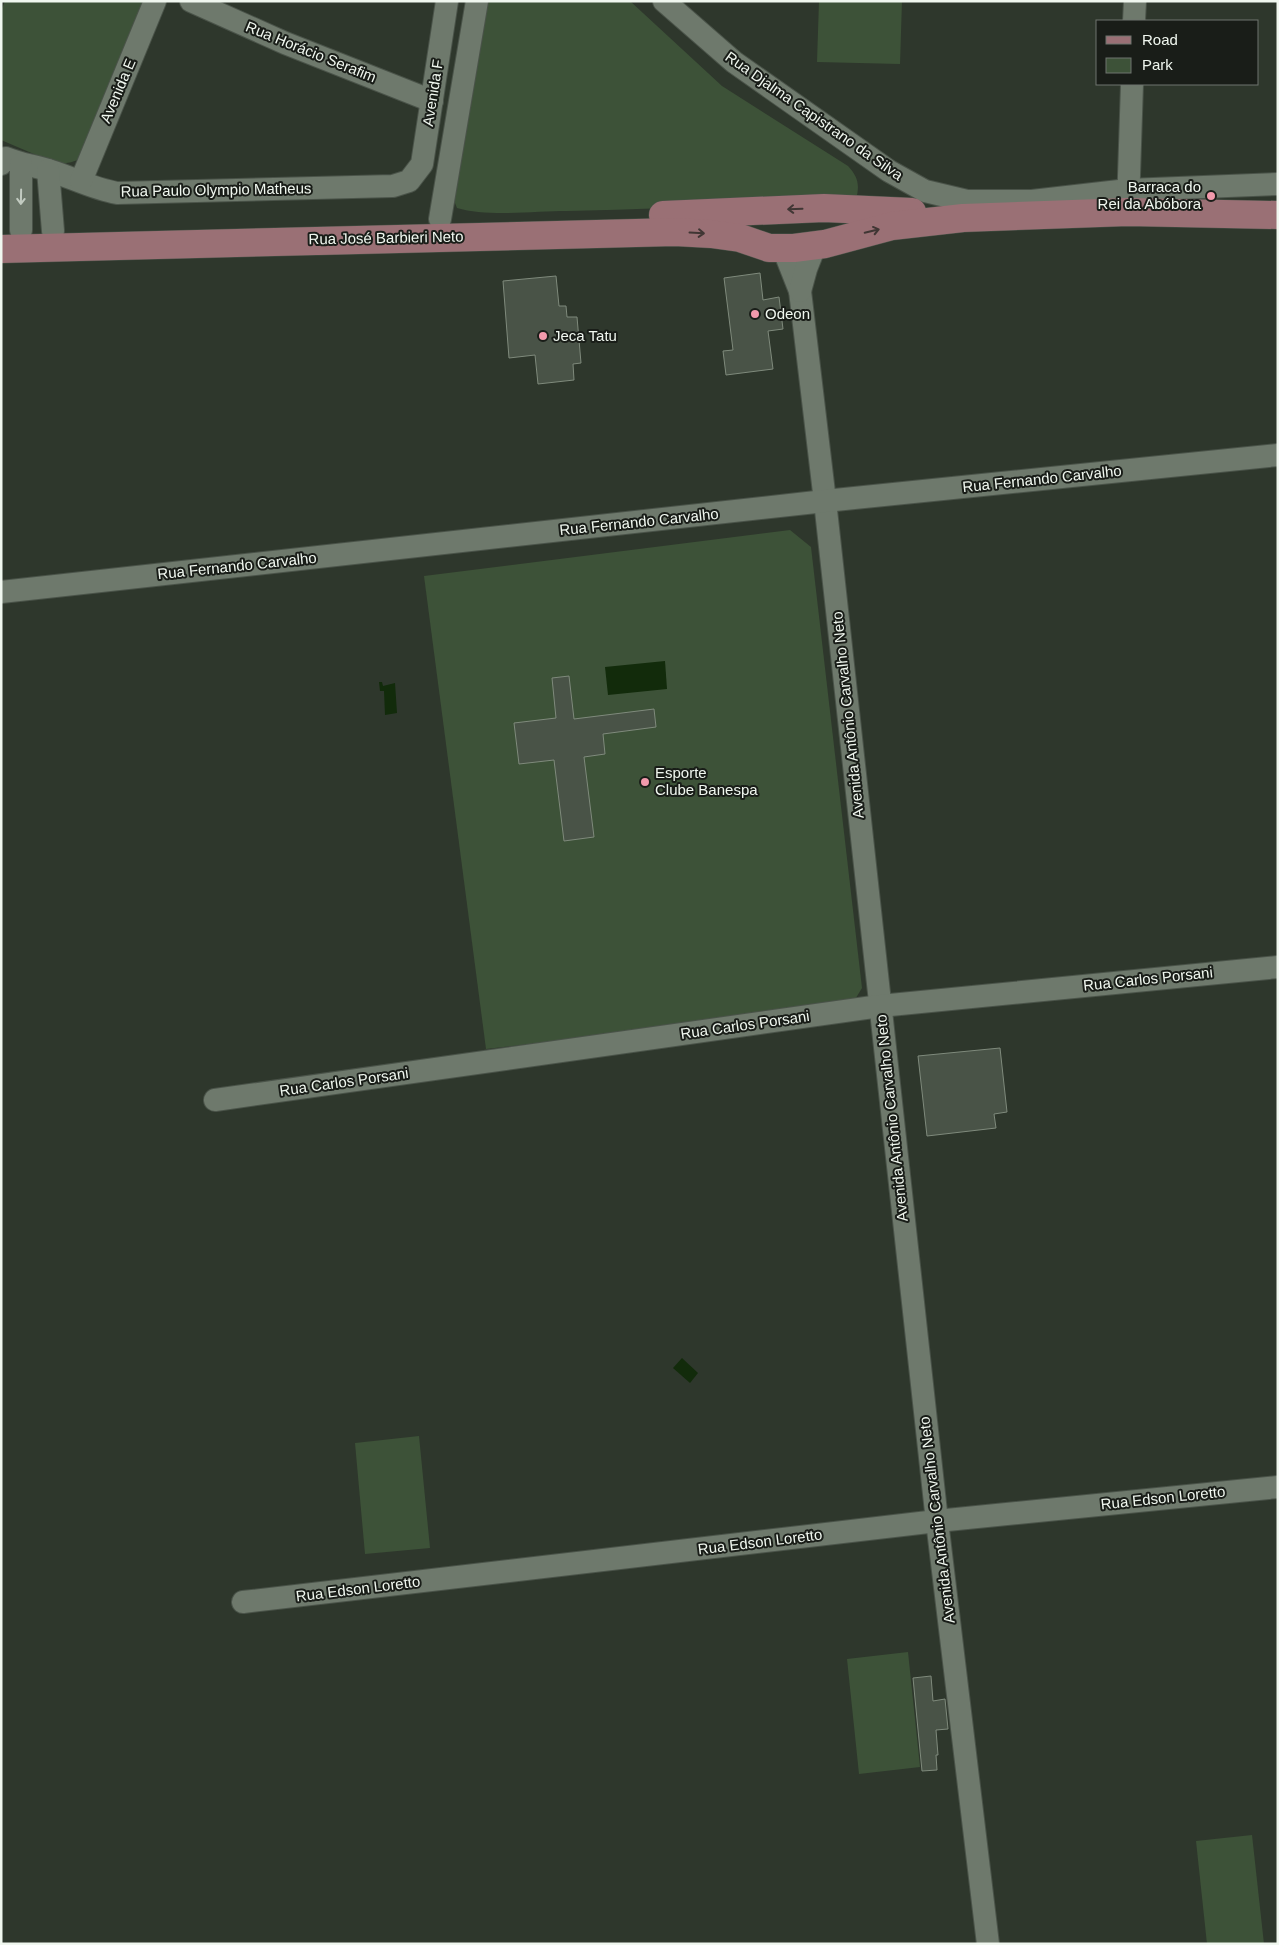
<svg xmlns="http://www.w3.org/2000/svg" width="1279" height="1945" font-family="Helvetica,sans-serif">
	<rect width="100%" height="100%" fill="#2e372c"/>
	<g fill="#3d5238">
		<path d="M5,1H148L81,158C72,163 65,164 55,163L1,140V11Z"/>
		<path d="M486,1H630L722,86L848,166C858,177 860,184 856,200C760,204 664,209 567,211C535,211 487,217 457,208L453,198Z"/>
		<path d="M819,1H902L900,64L817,62Z"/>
		<path d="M790,530L811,547L862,988L851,1006L486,1049L424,576Z"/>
		<path d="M419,1436L430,1548L365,1554L355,1443Z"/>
		<path d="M908,1652L920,1767L859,1774L847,1659Z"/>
		<path d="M1252,1835L1264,1944H1207L1196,1841Z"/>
	</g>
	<g fill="#122b0b">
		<path d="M665,661L667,689L608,695L605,667Z"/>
		<path d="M379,682H382L383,686L395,683L397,713L385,715L384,691H380Z"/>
		<path d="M682,1358L698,1373L690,1383L673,1368Z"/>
	</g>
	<g fill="#495347" stroke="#7f8a7c">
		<path d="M760,273L763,300L779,297L783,329L768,331L773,369L726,375L723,351L733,350L724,278Z"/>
		<path d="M556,276L559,306H566L567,317H577L581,363L573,364L574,380L538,384L535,355L509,358L503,281Z"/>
		<path d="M569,676L574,719L654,709L656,727L603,734L605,754L584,757L594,837L564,841L554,760L519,764L514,723L556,718L552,678Z"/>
		<path d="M1000,1048L1007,1112L994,1114L996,1128L927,1136L918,1056Z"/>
		<path d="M931,1676L933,1701L945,1699L948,1729L936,1730L938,1755H936L937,1770L922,1771L913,1678Z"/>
	</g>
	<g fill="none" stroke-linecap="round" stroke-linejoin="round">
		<defs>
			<g id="minor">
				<path d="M191,1L285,43L432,101"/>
				<path d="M664,1L734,62L889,171L925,191L967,201H1032L1128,190L1278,184"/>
				<path d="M1134,21L1135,1"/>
				<path d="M1,164L6,158C20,164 36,166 51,171C73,178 94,189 117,193L393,186L409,181L422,164L447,1"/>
				<path d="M48,170L53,231"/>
				<path d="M81,181L155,1"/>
				<path d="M1128,206L1132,84"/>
				<path d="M440,219L477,1"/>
				<path d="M21,230V164"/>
				<path d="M783,248L800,291L825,501L937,1521L988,1944"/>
				<path d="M800,291L806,269L815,246"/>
				<path d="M1,592L825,501L1278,455"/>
				<path d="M215,1100L880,1006L1278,967"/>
				<path d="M243,1602L937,1521L1278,1487"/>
			</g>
			<g id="major">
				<path d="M663,215L824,208L912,212"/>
				<path d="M1,249L675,232L711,234L740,238L769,248H794L825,244L892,226L963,218L1128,212L1278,215"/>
			</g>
		</defs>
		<use href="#minor" stroke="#4a5349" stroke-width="24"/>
		<use href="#major" stroke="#4a5349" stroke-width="29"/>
		<use href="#minor" stroke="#6e796c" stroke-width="22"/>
		<use href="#major" stroke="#9a7075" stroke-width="28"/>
	</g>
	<defs><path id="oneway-shaft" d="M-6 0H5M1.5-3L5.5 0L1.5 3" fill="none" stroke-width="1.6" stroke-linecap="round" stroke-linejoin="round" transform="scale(1.25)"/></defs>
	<use stroke="#c2cbc1" href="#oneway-shaft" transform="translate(21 197) rotate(91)"/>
	<g stroke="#403634">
		<use href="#oneway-shaft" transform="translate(795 209) rotate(178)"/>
		<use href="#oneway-shaft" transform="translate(872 231) rotate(-13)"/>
		<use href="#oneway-shaft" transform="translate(697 233) rotate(3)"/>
	</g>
	<g fill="#f29aac" stroke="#191d18" stroke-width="2">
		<circle cx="1211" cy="196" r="5"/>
		<circle cx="755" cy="314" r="5"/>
		<circle cx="543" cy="336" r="5"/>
		<circle cx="645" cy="782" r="5"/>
	</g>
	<g text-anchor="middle" stroke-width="4" stroke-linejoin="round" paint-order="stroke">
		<g font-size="15" fill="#f0f7ef" stroke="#191d18">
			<text transform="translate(311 52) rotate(22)" y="5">Rua Horácio Serafim</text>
			<text transform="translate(118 91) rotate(-67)" y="5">Avenida E</text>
			<text transform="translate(433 93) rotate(-81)" y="5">Avenida F</text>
			<text transform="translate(814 116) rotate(35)" y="5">Rua Djalma Capistrano da Silva</text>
			<text transform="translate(216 190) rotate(-1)" y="5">Rua Paulo Olympio Matheus</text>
			<text transform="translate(386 238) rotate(-1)" y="5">Rua José Barbieri Neto</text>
			<text transform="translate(1042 479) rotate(-6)" y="5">Rua Fernando Carvalho</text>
			<text transform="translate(639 522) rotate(-6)" y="5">Rua Fernando Carvalho</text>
			<text transform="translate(237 566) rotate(-6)" y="5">Rua Fernando Carvalho</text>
			<text transform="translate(848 715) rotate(-96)" y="5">Avenida Antônio Carvalho Neto</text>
			<text transform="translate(1148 979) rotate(-6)" y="5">Rua Carlos Porsani</text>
			<text transform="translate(745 1025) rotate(-8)" y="5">Rua Carlos Porsani</text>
			<text transform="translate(344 1082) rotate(-8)" y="5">Rua Carlos Porsani</text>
			<text transform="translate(892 1118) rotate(-96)" y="5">Avenida Antônio Carvalho Neto</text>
			<text transform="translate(1163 1498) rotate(-6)" y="5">Rua Edson Loretto</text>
			<text transform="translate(937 1520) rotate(-97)" y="5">Avenida Antônio Carvalho Neto</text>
			<text transform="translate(760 1542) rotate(-7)" y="5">Rua Edson Loretto</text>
			<text transform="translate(358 1589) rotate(-7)" y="5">Rua Edson Loretto</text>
		</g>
		<g font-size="15" fill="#f0f7ef" stroke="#191d18" text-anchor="start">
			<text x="1201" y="192" text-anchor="end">Barraca do<tspan x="1201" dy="17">Rei da Abóbora</tspan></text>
			<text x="765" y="319">Odeon</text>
			<text x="553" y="341">Jeca Tatu</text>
			<text x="655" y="778">Esporte<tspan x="655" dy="17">Clube Banespa</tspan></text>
		</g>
	</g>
	<rect width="1279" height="1945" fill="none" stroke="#f0f7ef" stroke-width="5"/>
	<rect x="1096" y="20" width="162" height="65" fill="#191d18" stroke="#6f746e"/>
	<rect x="1106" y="36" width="25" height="8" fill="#9a7075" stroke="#6f746e"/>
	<text x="1142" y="45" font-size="15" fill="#f0f7ef">Road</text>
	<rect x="1106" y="58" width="25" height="15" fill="#3d5238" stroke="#6f746e"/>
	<text x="1142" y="70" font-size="15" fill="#f0f7ef">Park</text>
</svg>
